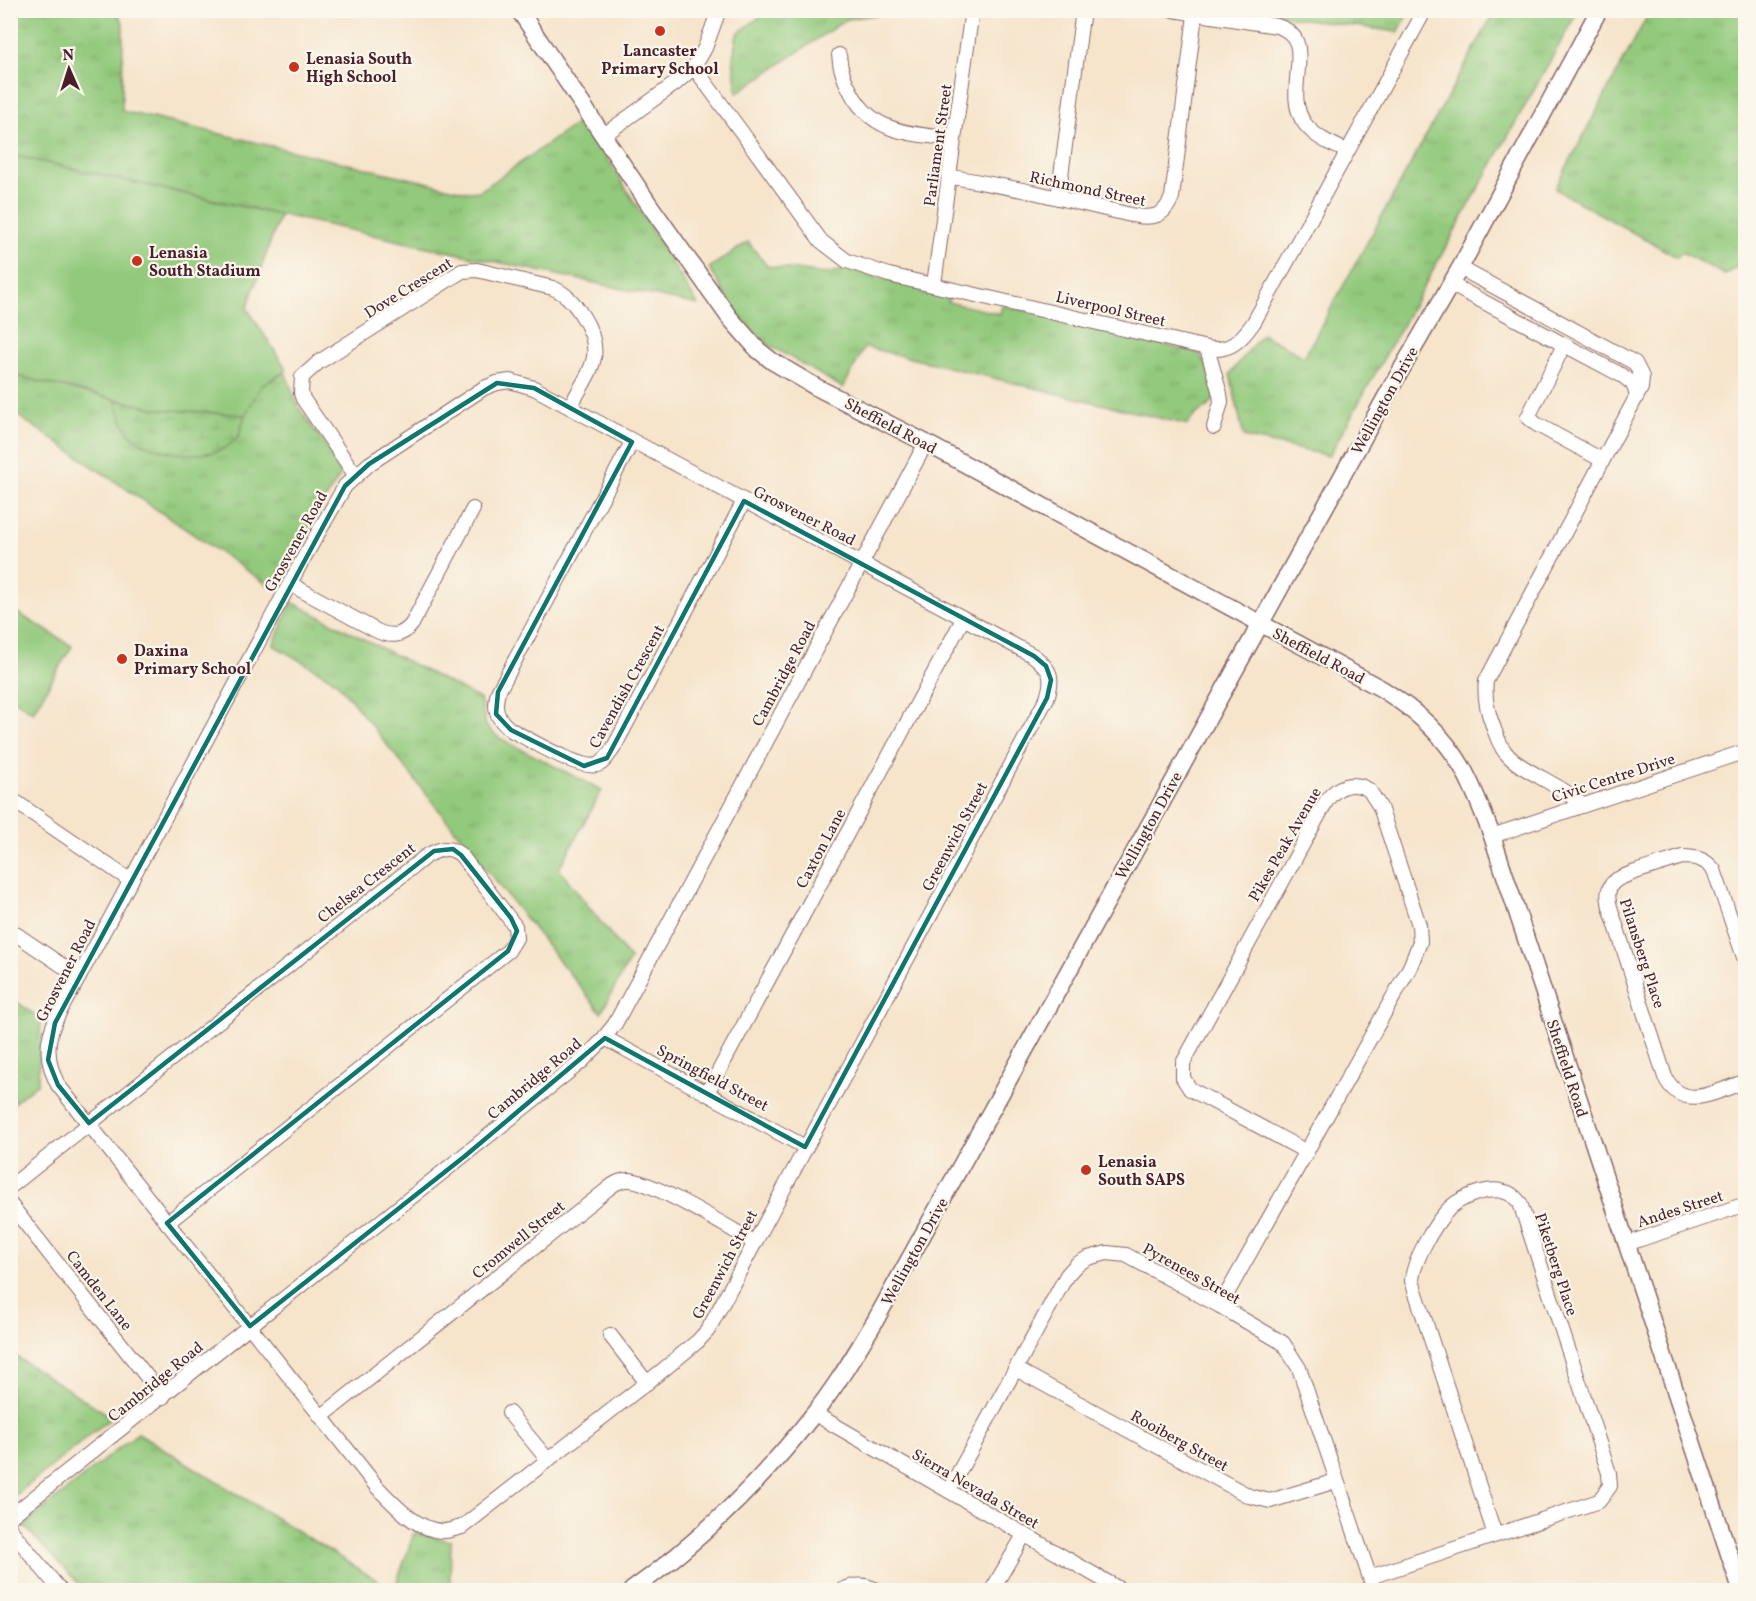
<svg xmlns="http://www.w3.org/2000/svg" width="1756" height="1601" font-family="Vollkorn,serif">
	<defs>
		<pattern id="grass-tufts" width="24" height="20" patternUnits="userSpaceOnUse" patternTransform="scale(1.5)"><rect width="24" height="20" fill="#92c97b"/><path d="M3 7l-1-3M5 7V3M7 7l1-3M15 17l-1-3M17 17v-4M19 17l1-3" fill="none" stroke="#7fac6a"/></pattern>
		<pattern id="wetland-marsh" width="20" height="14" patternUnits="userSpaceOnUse" patternTransform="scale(1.5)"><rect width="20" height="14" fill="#92c97b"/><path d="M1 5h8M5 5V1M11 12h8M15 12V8" fill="none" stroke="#7fac6a"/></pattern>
	</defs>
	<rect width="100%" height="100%" fill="#fbf7ec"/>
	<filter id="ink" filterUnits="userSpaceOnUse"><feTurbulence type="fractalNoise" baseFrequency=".0167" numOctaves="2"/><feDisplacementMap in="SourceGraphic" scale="12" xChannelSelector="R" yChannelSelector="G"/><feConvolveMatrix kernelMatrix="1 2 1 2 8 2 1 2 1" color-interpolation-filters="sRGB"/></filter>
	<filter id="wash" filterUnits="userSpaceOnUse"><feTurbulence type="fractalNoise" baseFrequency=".008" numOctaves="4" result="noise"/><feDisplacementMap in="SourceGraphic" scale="24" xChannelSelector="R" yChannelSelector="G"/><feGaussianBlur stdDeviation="1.35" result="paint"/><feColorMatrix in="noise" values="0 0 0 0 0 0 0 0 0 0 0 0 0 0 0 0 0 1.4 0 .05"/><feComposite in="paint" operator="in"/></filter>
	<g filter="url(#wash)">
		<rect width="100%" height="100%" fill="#f6e4cb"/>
		<g fill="url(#grass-tufts)" stroke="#6e7453" stroke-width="1.5">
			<path d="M11,11H116L123,23L122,111L468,192L480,191L583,119L698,305L404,242L11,155Z"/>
			<path d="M768,11H967L965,19L903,11L847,19L737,93L733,58L737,34Z"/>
			<path d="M1246,11H1410L1398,32Z"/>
			<path d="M1495,11H1578L1329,456L1244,437L1230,374L1262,334L1304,357Z"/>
			<path d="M1650,11H1745V261L1725,275L1682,252L1677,257L1555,189Z"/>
			<path d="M748,242L767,266L824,274L848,269L950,294L948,302L1000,314L1002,305L1198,353C1206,360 1219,392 1212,402C1205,412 1195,410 1188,425L865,347L843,388L762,341L737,314L709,268Z"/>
			<path d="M285,372L299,408L343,471L271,587L11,411V375L158,409L261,386Z"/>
			<path d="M292,602L480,699L486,726L499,738L602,790L559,869L630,959L601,1013L336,681L273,645Z"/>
			<path d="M11,998L41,1019L38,1083L11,1105Z"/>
			<path d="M10,1353L112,1417L11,1499H10Z"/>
			<path d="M138,1433L393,1590H85L23,1525Z"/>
			<path d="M414,1533L451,1541L450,1581L458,1590H394Z"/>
		</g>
		<path fill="url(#wetland-marsh)" stroke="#6e7453" stroke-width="1.5" d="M115,400L158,409L245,415L238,438C234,441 228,446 223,449C198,460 144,453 127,430C122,422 119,409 115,400Z"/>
		<g fill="#92c97b" stroke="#6e7453" stroke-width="1.5">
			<path d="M11,155L280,215L247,308L287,370L261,386L245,415L158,409L11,375Z"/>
			<path d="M11,609L72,646L33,712L11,698Z"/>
		</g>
	</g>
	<g filter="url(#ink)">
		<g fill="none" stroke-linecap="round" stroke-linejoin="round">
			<defs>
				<g id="minor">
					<path d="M1173,10L1277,26C1321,39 1280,91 1305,124C1316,138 1331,144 1347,151"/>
					<path d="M839,55C840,70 845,81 852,94C875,135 912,133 953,139"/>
					<path d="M694,67L821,241L847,261L889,275L1207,348C1230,353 1242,339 1254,322L1425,10"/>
					<path d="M604,135L676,83L694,67L705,48L719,10"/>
					<path d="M948,176L1033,192L1131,215C1151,219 1164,218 1172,197L1195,15"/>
					<path d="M1058,198L1083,10"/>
					<path d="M1460,268L1635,363L1642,377L1641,388L1486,681C1484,697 1487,711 1493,726C1496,735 1499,744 1505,752C1521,772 1560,783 1582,805"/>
					<path d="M934,284L972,10"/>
					<path d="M1450,284L1623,376L1633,384L1637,395"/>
					<path d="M1564,345L1528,417L1536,424L1602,460"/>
					<path d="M1207,348L1220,394L1221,402L1214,427"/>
					<path d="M510,381L534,388L1034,656C1051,670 1054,677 1047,698L708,1330L698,1341L663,1370L462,1527C456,1528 450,1531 443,1531C418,1531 393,1504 377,1487L58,1085C35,1040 58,1017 79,977L302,561L345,486L369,464L484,388L497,383Z"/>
					<path d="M632,442L498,692C493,710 497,719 511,730C529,739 583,773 600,764C605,761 609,754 613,749L744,501"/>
					<path d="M356,476L303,399L301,393L302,377L319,362L462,271L477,270L553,288C567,294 575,304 583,317C607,356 589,371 570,407"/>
					<path d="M290,584L377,631C391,637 402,637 412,624L473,509"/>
					<path d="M10,798L131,881"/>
					<path d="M1492,836L1746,751"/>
					<path d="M10,930L79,977"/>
					<path d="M1746,963L1714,870C1705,859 1696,857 1682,857C1669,862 1623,874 1615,881C1606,888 1608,898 1610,907L1665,1077C1683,1113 1717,1091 1746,1081"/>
					<path d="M605,1038L805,1147"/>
					<path d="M707,1093L963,619"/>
					<path d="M10,1187L425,857C438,849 448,845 461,855L515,926L516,938L508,951L167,1223"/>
					<path d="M10,1204L163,1397"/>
					<path d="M1626,1244L1746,1204"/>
					<path d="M1220,1306L1410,967L1420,942L1419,925L1380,807L1369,790C1353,780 1337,786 1327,800L1183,1063V1078L1190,1089L1307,1152"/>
					<path d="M610,1335L647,1383"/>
					<path d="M1016,1369L1249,1496L1270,1501L1336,1481"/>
					<path d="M509,1413L548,1460"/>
					<path d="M815,1414L1121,1590"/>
					<path d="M321,1417L604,1192C611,1186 618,1180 628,1180C649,1179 731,1229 754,1242"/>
					<path d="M949,1490L1067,1275L1077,1264L1088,1258L1107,1253L1126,1255L1220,1306L1283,1343L1299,1368L1374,1590"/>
					<path d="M10,1517L581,1062L599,1044L615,1024L926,443"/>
					<path d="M10,1529L60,1590"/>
					<path d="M1370,1577L1599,1501L1610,1486L1609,1473L1520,1203C1516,1198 1511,1193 1505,1192C1488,1186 1457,1198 1446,1212C1433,1227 1413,1261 1412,1281L1495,1535"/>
					<path d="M842,1590C855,1584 864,1584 877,1590"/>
					<path d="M992,1590L1024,1535"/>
				</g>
				<g id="tertiary">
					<path d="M519,10L651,207L729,317L758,350L772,361L816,387L926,443L1382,689C1412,708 1444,735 1462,767C1474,788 1483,812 1492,836L1741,1590"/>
					<path d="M632,1590C701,1541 761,1481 813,1415C836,1387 855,1354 874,1323L1393,384L1460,268L1599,10"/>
				</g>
			</defs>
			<use href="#minor" stroke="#866463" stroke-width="16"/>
			<use href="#tertiary" stroke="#866463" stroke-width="19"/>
			<use href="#minor" stroke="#fff" stroke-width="14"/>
			<use href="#tertiary" stroke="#fff" stroke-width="16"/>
		</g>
	</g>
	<path fill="none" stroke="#0f766e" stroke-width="4.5" stroke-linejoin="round" d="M497,383L534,388L632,442L498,692L496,714L511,730L584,766L607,758L744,501L1034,656L1046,666L1051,680L1047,698L805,1147L605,1038L465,1156L250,1326L167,1223L508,951L517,931L511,918L461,855L453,849L434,851L89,1123L58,1085L48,1060L55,1023L345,486L369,464Z"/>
	<g fill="#c8321e" stroke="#fbf7ec" stroke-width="2">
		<circle cx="660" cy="31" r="6"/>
		<circle cx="294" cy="67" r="6"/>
		<circle cx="137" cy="261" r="6"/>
		<circle cx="122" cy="659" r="6"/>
		<circle cx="1086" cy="1170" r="6"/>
	</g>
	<g text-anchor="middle" stroke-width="4.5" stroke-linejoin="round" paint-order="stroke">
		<g font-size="16" font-weight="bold" fill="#4a1f2b" stroke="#fbf7ec" text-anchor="start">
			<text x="660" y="56" text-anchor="middle">Lancaster<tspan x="660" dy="18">Primary School</tspan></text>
			<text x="306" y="64">Lenasia South<tspan x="306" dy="18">High School</tspan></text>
			<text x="149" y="258">Lenasia<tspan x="149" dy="18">South Stadium</tspan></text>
			<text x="134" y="656">Daxina<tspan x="134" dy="18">Primary School</tspan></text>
			<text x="1098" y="1167">Lenasia<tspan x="1098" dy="18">South SAPS</tspan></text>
		</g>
		<g font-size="16" fill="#4a1f2b" stroke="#fbf7ec">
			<text transform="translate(937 145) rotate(-82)" y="6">Parliament Street</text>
			<text transform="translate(1088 188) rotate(12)" y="6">Richmond Street</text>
			<text transform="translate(408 287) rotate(-32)" y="6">Dove Crescent</text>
			<text transform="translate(1111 308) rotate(13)" y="6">Liverpool Street</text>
			<text transform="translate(1384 400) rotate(-61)" y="6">Wellington Drive</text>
			<text transform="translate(891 425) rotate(28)" y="6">Sheffield Road</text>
			<text transform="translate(805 515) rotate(27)" y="6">Grosvener Road</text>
			<text transform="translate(295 541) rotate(-61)" y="6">Grosvener Road</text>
			<text transform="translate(1319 655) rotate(28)" y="6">Sheffield Road</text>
			<text transform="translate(783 673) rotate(-62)" y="6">Cambridge Road</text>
			<text transform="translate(626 686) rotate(-61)" y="6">Cavendish Crescent</text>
			<text transform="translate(1613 777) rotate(-18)" y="6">Civic Centre Drive</text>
			<text transform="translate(1148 825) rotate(-61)" y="6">Wellington Drive</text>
			<text transform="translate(954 836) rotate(-62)" y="6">Greenwich Street</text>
			<text transform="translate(1284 844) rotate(-60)" y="6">Pikes Peak Avenue</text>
			<text transform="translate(820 848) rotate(-62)" y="6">Caxton Lane</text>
			<text transform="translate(366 882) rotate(-38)" y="6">Chelsea Crescent</text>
			<text transform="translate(1643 953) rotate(72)" y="6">Pilansberg Place</text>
			<text transform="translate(65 970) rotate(-63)" y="6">Grosvener Road</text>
			<text transform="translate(1568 1068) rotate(72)" y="6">Sheffield Road</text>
			<text transform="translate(713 1077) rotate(28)" y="6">Springfield Street</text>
			<text transform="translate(534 1078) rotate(-40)" y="6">Cambridge Road</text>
			<text transform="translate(1680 1208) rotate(-18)" y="6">Andes Street</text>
			<text transform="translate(518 1239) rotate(-39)" y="6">Cromwell Street</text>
			<text transform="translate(914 1251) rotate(-61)" y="6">Wellington Drive</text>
			<text transform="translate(724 1264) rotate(-62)" y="6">Greenwich Street</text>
			<text transform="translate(1557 1264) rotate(72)" y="6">Piketberg Place</text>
			<text transform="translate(1192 1273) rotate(29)" y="6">Pyrenees Street</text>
			<text transform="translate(100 1290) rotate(52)" y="6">Camden Lane</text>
			<text transform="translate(155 1381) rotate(-39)" y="6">Cambridge Road</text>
			<text transform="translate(1180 1440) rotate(29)" y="6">Rooiberg Street</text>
			<text transform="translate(976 1488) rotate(30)" y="6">Sierra Nevada Street</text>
		</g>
	</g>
	<rect width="1756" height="1601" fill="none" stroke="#fbf7ec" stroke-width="36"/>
	<g transform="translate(69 69) rotate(357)" stroke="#fbf7ec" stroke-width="4.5" paint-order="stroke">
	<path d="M0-4.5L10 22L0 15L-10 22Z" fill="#4a1f2b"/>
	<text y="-9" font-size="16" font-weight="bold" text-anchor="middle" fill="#4a1f2b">N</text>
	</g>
</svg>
